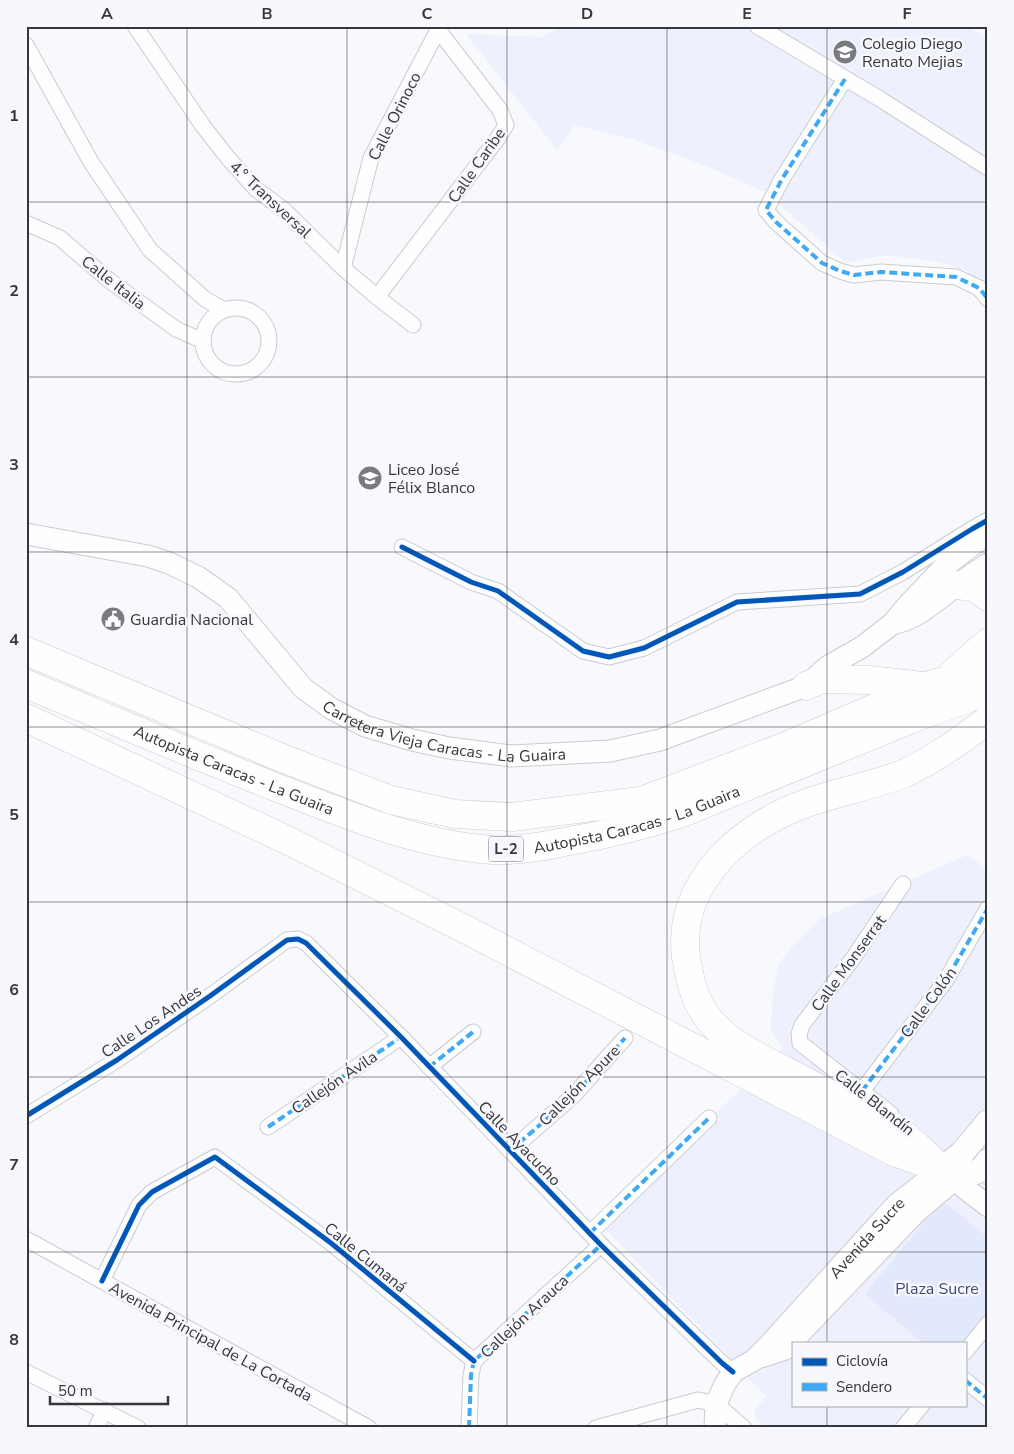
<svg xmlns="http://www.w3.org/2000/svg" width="1014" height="1454" font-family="'Nunito Sans',sans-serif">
	<rect width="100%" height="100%" fill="#f8f9fc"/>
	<g fill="#eef1fd" fill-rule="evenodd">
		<path d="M562,26H967L988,39V289L986,285L965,270L938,262L887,255L846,263L765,192L701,164L635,140L575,125L557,150L466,34L542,37Z"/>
		<path d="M967,855L988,870V1428H766L756,1419L755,1410L766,1396L602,1226L782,1048L771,1029L773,991L779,963L793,946L820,919ZM793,1343H965V1405H793Z"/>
	</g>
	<path fill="#e3e9fc" d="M942,1200L988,1238V1314L964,1343H923L865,1294Z"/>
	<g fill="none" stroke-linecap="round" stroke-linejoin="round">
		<defs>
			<g id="street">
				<path d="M135,26L203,126L228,158L256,189L284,210L343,268L377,297L413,325"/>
				<path d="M757,26L880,99L988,168"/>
				<path d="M26,45L91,162L150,250L205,299L224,310"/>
				<path d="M845,79L782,179L766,210L776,222L822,263L840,271L854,275L881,272L956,277L979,288L988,299"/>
				<path d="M26,223L60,238L110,281L176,329L203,341"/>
				<path d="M343,268L371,158L440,26"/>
				<path d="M377,297L498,138L506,125L500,110L439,31"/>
				<circle cx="236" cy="341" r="33"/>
				<path d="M402,547L471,582L498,591L583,651L609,657L644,648L737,602L860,594L903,572L972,529L988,520"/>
				<path d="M429,1067L473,1032"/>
				<path d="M862,1091L946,980L988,908"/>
				<path d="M891,1114L800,1043L799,1034L802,1025L854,957L903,884"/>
				<path d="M26,1116L117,1060L210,996L287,940L298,939L306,943L401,1037L601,1245L722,1363L733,1372"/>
				<path d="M268,1127L401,1037"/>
				<path d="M510,1151L574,1095L625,1038"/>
				<path d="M590,1233L709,1118"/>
				<path d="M26,1239L369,1428"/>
				<path d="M102,1281L139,1205L152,1192L215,1157L331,1243L474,1361"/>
				<path d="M965,1352L988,1324"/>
				<path d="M26,1372L138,1428"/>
				<path d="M965,1380L988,1399"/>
				<path d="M96,1428L105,1410"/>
				<path d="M469,1428L471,1375L474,1361L601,1245"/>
				<path d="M596,1428L698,1400L716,1404L744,1428"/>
				<path d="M903,1428L922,1405"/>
			</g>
			<g id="secondary">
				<path id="s1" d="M26,534L148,556L169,563L198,577L228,598L303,688L332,709L365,726L412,740L449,748L512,756L610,751L660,740L806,686L827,667L862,647L892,624L908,605L944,567L988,533"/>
				<path d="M892,624C915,619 925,609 943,596C957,585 972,574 988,564"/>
				<path d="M761,1357L785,1349L916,1212L954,1180L988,1206"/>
				<path id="s2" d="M715,1428L716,1404L725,1384L733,1372L754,1360L768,1346L897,1204L942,1169"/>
			</g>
			<path id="primary" d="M988,1122L962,1153L942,1169L954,1180L981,1170L988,1161"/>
			<g id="highway">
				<path d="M958,585L975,588L988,597"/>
				<path d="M26,651L287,760L391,800L455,814L512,817L641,801L786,746L923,687L988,668"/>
				<path d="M953,673L988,642"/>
				<path id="s3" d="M26,684C110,719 194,755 278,788C347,815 418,845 493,850C516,851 541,847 564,842C604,835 643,826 682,813L914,718L988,691"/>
				<path d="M806,686L822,679L869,680L922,686"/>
				<path d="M26,718L285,839L467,930L892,1151L942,1169"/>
				<path d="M932,1160C921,1150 910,1139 898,1130C887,1122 873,1117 861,1110C835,1097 810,1084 784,1070C760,1058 733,1045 714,1025C696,1007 690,982 686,957C676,882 743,825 807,803C839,791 874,786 905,773C935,759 961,740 988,720"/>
			</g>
		</defs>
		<use href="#street" stroke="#cbcccf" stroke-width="17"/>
		<use href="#secondary" stroke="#cbcccf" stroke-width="23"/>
		<use href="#primary" stroke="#cbcccf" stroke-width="26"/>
		<use href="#highway" stroke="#cbcccf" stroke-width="29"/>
		<use href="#street" stroke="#fefeff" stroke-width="15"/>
		<use href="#secondary" stroke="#fefeff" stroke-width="21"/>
		<use href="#primary" stroke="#fefeff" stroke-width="24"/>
		<use href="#highway" stroke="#fefeff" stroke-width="28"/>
		<g stroke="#3fa9f5" stroke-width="4" stroke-dasharray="8 4" stroke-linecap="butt">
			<path d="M845,79L782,179L766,210L776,222L822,263L840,271L854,275L881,272L956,277L979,288L988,299"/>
			<path d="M429,1067L473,1032"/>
			<path d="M862,1091L946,980L988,908"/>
			<path d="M268,1127L401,1037"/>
			<path d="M510,1151L574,1095L625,1038"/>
			<path d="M590,1233L709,1118"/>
			<path d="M965,1380L988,1399"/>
			<path d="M469,1428L471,1375L474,1361L601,1245"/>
		</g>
		<defs>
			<g id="cycleway">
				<path d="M402,547L471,582L498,591L583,651L609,657L644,648L737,602L860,594L903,572L972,529L988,520"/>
				<path d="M26,1116L117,1060L210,996L287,940L298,939L306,943L401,1037L601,1245L722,1363L733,1372"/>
				<path d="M102,1281L139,1205L152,1192L215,1157L331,1243L474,1361"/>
			</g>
		</defs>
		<use href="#cycleway" stroke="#f7f8fd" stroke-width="8"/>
		<use href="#cycleway" stroke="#0057b8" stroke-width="5"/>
	</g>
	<path fill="none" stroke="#36373c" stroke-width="1" stroke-opacity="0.55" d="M187,26V1428M347,26V1428M507,26V1428M667,26V1428M827,26V1343M26,202H988M26,377H988M26,552H988M26,727H988M26,902H988M26,1077H988M26,1252H988M827,1405V1428"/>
	<defs>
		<symbol id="school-disc" viewBox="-11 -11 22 22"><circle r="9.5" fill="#7a7b7f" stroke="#f7f8fd"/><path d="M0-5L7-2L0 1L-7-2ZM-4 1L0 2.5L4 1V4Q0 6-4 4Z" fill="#fff"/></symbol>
		<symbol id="civic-disc" viewBox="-11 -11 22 22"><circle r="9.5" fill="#7a7b7f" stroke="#f7f8fd"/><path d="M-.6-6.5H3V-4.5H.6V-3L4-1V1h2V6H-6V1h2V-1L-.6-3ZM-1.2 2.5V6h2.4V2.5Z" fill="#fff"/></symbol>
	</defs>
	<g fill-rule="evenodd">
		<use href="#school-disc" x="831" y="38" width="28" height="28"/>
		<use href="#school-disc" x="356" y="464" width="28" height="28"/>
		<use href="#civic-disc" x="99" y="605" width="28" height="28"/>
	</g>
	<g text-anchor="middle" stroke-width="5" stroke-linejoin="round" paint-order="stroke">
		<rect fill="#f7f8fd" stroke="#707176" stroke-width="1" x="488.5" y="836.5" width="35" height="25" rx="4"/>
		<g font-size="15" font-weight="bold" fill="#36373c">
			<text x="506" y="854">L-2</text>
		</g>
		<g font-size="16" fill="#36373c" stroke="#f7f8fd" text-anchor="start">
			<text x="862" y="49">Colegio Diego<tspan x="862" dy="18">Renato Mejias</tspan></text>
			<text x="388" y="475">Liceo José<tspan x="388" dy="18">Félix Blanco</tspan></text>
			<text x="130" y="625">Guardia Nacional</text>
		</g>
		<g font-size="16" fill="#36373c" stroke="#f7f8fd">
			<text transform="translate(394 116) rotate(-63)" y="6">Calle Orinoco</text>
			<text transform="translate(476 165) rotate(-55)" y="6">Calle Caribe</text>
			<text transform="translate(271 199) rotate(43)" y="6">4.° Transversal</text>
			<text transform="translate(114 282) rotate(38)" y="6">Calle Italia</text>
			<text dy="6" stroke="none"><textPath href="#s1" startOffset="484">Carretera Vieja Caracas - La Guaira</textPath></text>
			<text dy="6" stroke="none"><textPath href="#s3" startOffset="225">Autopista Caracas - La Guaira</textPath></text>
			<text dy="6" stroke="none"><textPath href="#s3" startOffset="645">Autopista Caracas - La Guaira</textPath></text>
			<text transform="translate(848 963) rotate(-54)" y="6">Calle Monserrat</text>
			<text transform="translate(928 1002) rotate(-54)" y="6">Calle Colón</text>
			<text transform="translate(151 1021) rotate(-34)" y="6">Calle Los Andes</text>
			<text transform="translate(334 1082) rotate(-34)" y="6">Callejón Ávila</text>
			<text transform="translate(579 1085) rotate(-45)" y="6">Callejón Apure</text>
			<text transform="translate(875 1102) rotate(38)" y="6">Calle Blandín</text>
			<text transform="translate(520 1143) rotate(46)" y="6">Calle Ayacucho</text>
			<text dy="6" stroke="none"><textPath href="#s2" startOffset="251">Avenida Sucre</textPath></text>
			<text transform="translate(366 1257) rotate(39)" y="6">Calle Cumaná</text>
			<text transform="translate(524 1316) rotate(-43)" y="6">Callejón Arauca</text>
			<text transform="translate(211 1341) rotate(29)" y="6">Avenida Principal de La Cortada</text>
		</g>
		<g font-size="16" fill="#3e4b7e" stroke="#f7f8fd">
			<text x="937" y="1294">Plaza Sucre</text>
		</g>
	</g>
	<rect width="1014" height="1454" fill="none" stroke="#f7f8fd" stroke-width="55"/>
	<rect x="792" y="1342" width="175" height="65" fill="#f7f8fd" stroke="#aaabb0"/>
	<rect x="802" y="1358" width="25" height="8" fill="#0057b8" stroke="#aaabb0"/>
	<text x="836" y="1366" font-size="15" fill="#36373c">Ciclovía</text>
	<rect x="802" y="1383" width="25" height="8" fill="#3fa9f5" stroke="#aaabb0"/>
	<text x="836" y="1392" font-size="15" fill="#36373c">Sendero</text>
	<path d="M50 1396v8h118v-8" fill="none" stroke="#36373c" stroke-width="2.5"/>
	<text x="58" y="1396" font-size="15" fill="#36373c" stroke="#f7f8fd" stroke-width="4" paint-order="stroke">50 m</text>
	<rect x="28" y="28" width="958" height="1398" fill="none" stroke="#36373c" stroke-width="2"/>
	<g font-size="16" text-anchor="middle" font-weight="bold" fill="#36373c">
		<text x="107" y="19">A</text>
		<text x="267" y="19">B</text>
		<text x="427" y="19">C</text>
		<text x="587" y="19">D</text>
		<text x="747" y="19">E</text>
		<text x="907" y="19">F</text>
		<text x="14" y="121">1</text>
		<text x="14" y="296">2</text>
		<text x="14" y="470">3</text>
		<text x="14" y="645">4</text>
		<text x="14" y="820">5</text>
		<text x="14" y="995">6</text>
		<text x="14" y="1170">7</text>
		<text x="14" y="1345">8</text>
	</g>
</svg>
